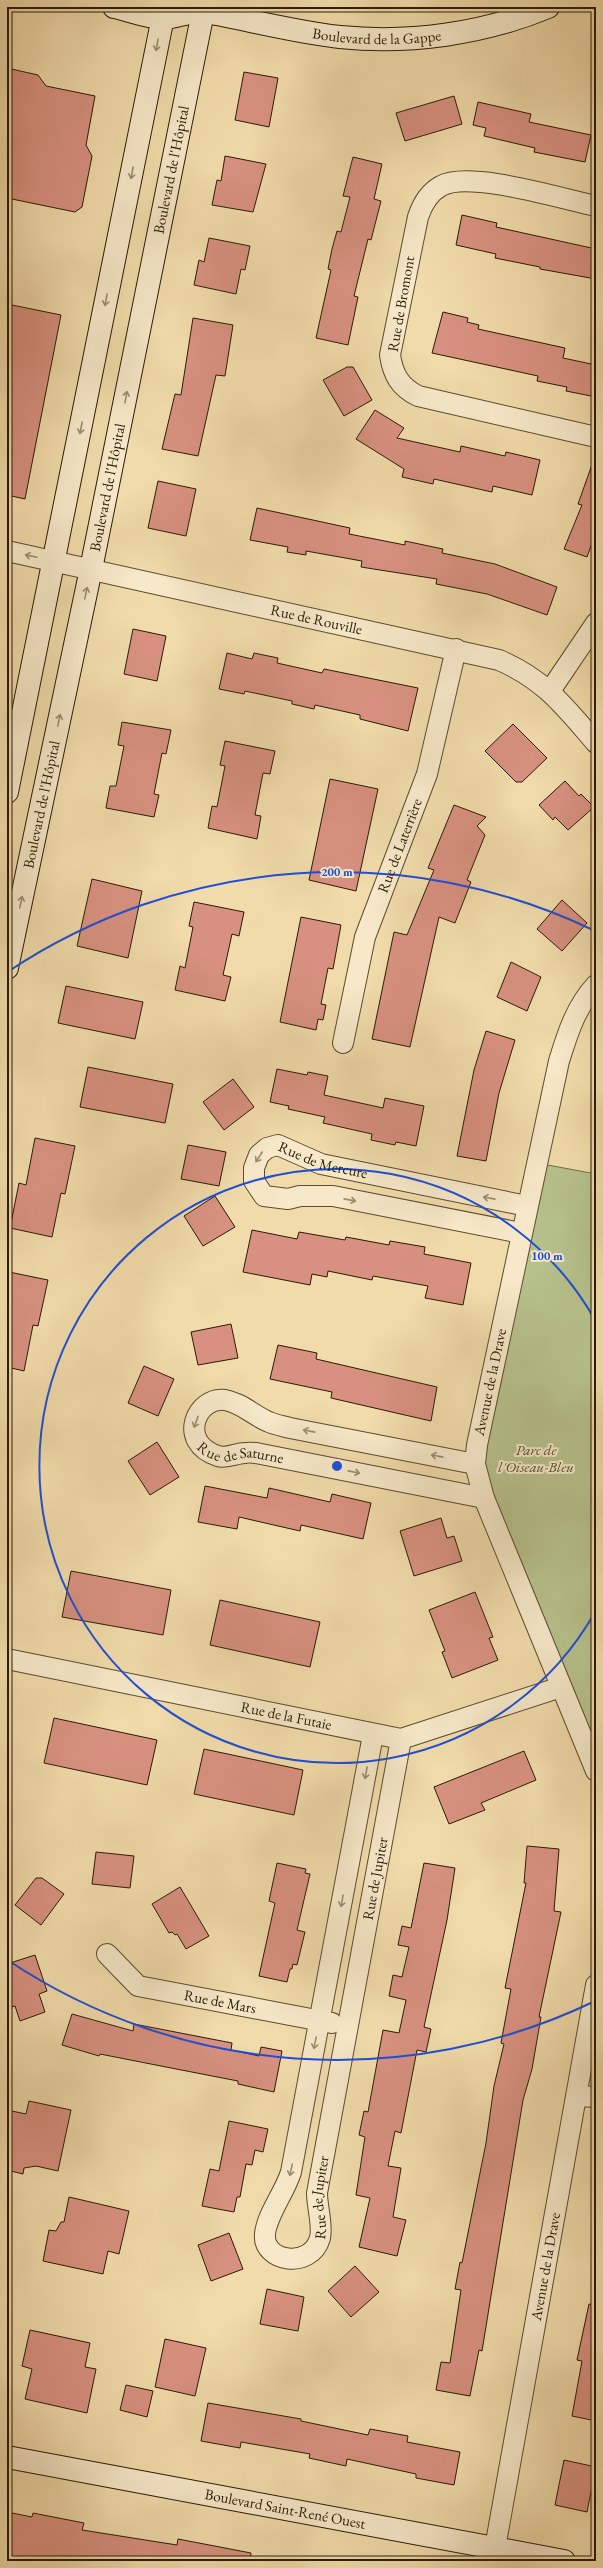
<svg xmlns="http://www.w3.org/2000/svg" width="603" height="2568" font-family="'EB Garamond',serif">
	<rect width="100%" height="100%" fill="#f1dbaa"/>
	<filter id="stains"><feTurbulence type="fractalNoise" baseFrequency=".005" numOctaves="4"/><feColorMatrix values="0 0 0 0 .2 0 0 0 0 .09 0 0 0 0 .02 0 0 0 .5 -.17"/></filter>
	<radialGradient id="worn" r=".72"><stop offset=".6" stop-color="#630" stop-opacity="0"/><stop offset="1" stop-color="#630" stop-opacity=".3"/></radialGradient>
	<path fill="#b6c18b" stroke="#706e49" d="M537,1163L596,1174V1771L478,1481Z"/>
	<g fill="#d89180" stroke="#291b07">
		<path d="M7,68L38,75L46,86L95,96L86,145L92,156L82,207L75,212L7,198Z"/>
		<path d="M244,72L278,78L269,127L235,120Z"/>
		<path d="M454,96L462,124L405,141L396,113Z"/>
		<path d="M478,102L531,114L529,122L591,135L585,162L534,152L535,148L484,136L486,128L473,125Z"/>
		<path d="M225,156L266,164L253,212L212,205L217,180L221,181Z"/>
		<path d="M353,157L382,164L374,199L381,201L371,240L368,239L354,296L358,297L348,345L316,338L331,270L328,269L332,249L337,231L341,232L350,197L343,196Z"/>
		<path d="M462,215L497,223L496,227L596,249V279L540,269V267L495,258L496,254L456,245Z"/>
		<path d="M209,238L250,246L245,270L241,269L236,294L194,285L199,260L204,262Z"/>
		<path d="M7,304L61,315L25,499L7,495Z"/>
		<path d="M443,312L468,318L467,322L479,325L478,329L565,348L563,358L596,365V397L566,391L567,387L537,381L538,376L432,353Z"/>
		<path d="M193,318L233,325L225,376L216,375L198,456L162,449L175,394L181,395Z"/>
		<path d="M347,367H353L372,400L344,416L323,380Z"/>
		<path d="M375,410L404,428L397,438L460,452L461,446L505,456L506,452L540,460L532,495L493,486L492,492L434,479L433,484L402,477L404,469L356,439Z"/>
		<path d="M594,459L596,548L591,546L587,557L564,549L582,505L578,504Z"/>
		<path d="M158,481L196,489L186,536L148,528Z"/>
		<path d="M257,508L350,528L349,534L405,545V541L443,549L442,553L495,564L557,587L547,615L487,594L436,584L437,579L361,567L362,561L306,551V555L287,552L288,547L250,540Z"/>
		<path d="M133,629L166,636L157,681L124,674Z"/>
		<path d="M227,653L252,659L254,653L278,658L277,663L322,673L324,669L418,688L408,731L360,719V715L315,705L314,709L292,704V701L245,691L244,694L219,689Z"/>
		<path d="M122,722L171,730L166,754L162,753L154,794L159,795L154,817L106,808L110,786H116L124,746L118,745Z"/>
		<path d="M513,724L547,758L522,782H516L485,751Z"/>
		<path d="M225,741L275,751L270,774L263,773L255,815L261,816L257,839L208,828L212,806L217,807L225,766L220,765Z"/>
		<path d="M330,779L378,789L356,891L309,880Z"/>
		<path d="M565,781L579,796L581,794L594,807L568,830L555,817L553,820L539,805Z"/>
		<path d="M454,805L486,817L477,826L485,835L467,880L471,882L455,923L439,917L410,1047L372,1039L394,932L407,935L434,870L428,868Z"/>
		<path d="M92,879L142,891L128,958L77,946Z"/>
		<path d="M562,900L587,923L562,951L537,929Z"/>
		<path d="M194,902L244,912L239,936L232,934L223,975L231,977L225,1001L175,990L180,966L185,968L193,927L189,926Z"/>
		<path d="M301,917L341,925L333,969L328,968L321,1004L326,1005L323,1020L318,1019L316,1030L280,1022Z"/>
		<path d="M511,962L541,977L527,1011L497,997Z"/>
		<path d="M66,986L143,1002L135,1039L58,1023Z"/>
		<path d="M486,1031L515,1040L499,1093L486,1161L457,1156L474,1070Z"/>
		<path d="M88,1067L173,1084L165,1123L80,1107Z"/>
		<path d="M277,1069L307,1075L308,1072L328,1076L324,1095L383,1108L385,1098L424,1106L416,1146L396,1142L395,1145L371,1140L372,1134L323,1123L325,1117L288,1109L289,1106L270,1102Z"/>
		<path d="M233,1079L254,1107L224,1130L203,1102Z"/>
		<path d="M35,1138L75,1146L65,1194L61,1193L52,1237L10,1228L19,1183L26,1185Z"/>
		<path d="M188,1145L226,1152L219,1186L181,1179Z"/>
		<path d="M215,1196L235,1227L203,1246L184,1216Z"/>
		<path d="M252,1230L297,1239L299,1232L345,1240L346,1237L389,1245L390,1241L425,1247L424,1254L471,1263L463,1305L425,1298L428,1286L373,1276L372,1280L328,1271L327,1277L312,1274L310,1285L243,1272Z"/>
		<path d="M9,1272L48,1280L38,1326L33,1325L24,1371L7,1367V1283Z"/>
		<path d="M231,1324L238,1358L198,1365L191,1332Z"/>
		<path d="M278,1345L317,1353L316,1359L437,1387L431,1421L331,1398L332,1392L270,1379Z"/>
		<path d="M144,1366L174,1379L158,1416L128,1403Z"/>
		<path d="M157,1442L179,1477L150,1495L128,1461Z"/>
		<path d="M205,1486L267,1498L269,1488L330,1502L332,1494L371,1503L363,1539L301,1525L300,1531L239,1517L237,1529L198,1522Z"/>
		<path d="M441,1518L447,1538L454,1536L462,1561L414,1576L400,1531Z"/>
		<path d="M71,1571L171,1590L163,1635L62,1617Z"/>
		<path d="M475,1592L493,1637L489,1638L498,1660L452,1678L442,1652L445,1651L429,1610Z"/>
		<path d="M220,1600L320,1622L310,1667L210,1645Z"/>
		<path d="M54,1718L157,1740L147,1785L44,1763Z"/>
		<path d="M204,1749L303,1770L294,1815L194,1794Z"/>
		<path d="M524,1751L536,1780L481,1803L485,1810L449,1824L434,1787Z"/>
		<path d="M527,1846L559,1849L554,1911L561,1912L539,2017H541L532,2069L523,2100L482,2351L479,2350L470,2396L436,2390L441,2362L450,2363L461,2290L455,2289L460,2262L462,2263L486,2143L494,2086L504,2044L501,2043L511,1989L505,1988L526,1883H524Z"/>
		<path d="M96,1852L134,1856L130,1888L92,1884Z"/>
		<path d="M277,1863L306,1869L305,1873L310,1874L297,1930L305,1932L297,1965L293,1964L292,1969H290L287,1982L259,1976L275,1903L269,1901Z"/>
		<path d="M424,1863L455,1868L447,1920L424,2027L431,2029L426,2052L417,2050L401,2133L395,2131L388,2166L401,2168L393,2217L406,2220L397,2256L359,2247L370,2198L356,2195L365,2137L359,2135L364,2111L368,2112L383,2030L399,2033L406,2000L389,1996L393,1975L402,1977L409,1947L398,1945L402,1926L411,1928Z"/>
		<path d="M36,1878H42L64,1894L41,1925L15,1905Z"/>
		<path d="M180,1887L209,1936L186,1949L177,1934L175,1935L172,1932L169,1933L152,1904Z"/>
		<path d="M35,1955L47,1991L39,1994L45,2012L20,2021L15,2006L7,2008V1990L12,1989L7,1976V1964Z"/>
		<path d="M72,2014L133,2031L134,2024L232,2043L231,2050L259,2056L261,2047L282,2051L274,2092L238,2084V2081L166,2067L100,2054L99,2056L62,2045Z"/>
		<path d="M29,2101L71,2110L58,2171L36,2166L24,2168L23,2174L7,2170V2110L26,2114Z"/>
		<path d="M229,2121L268,2129L263,2152L255,2150L252,2165L246,2164L240,2197H237L234,2212L202,2206L210,2169L219,2171Z"/>
		<path d="M69,2197L129,2211L119,2254L108,2251L103,2274L43,2261L49,2230L56,2231L61,2222H64Z"/>
		<path d="M229,2233L243,2269L211,2281L198,2245Z"/>
		<path d="M355,2266L379,2292L351,2317L328,2291Z"/>
		<path d="M267,2289L304,2297L298,2331L260,2324Z"/>
		<path d="M589,2304L596,2305V2421L572,2416L582,2361L577,2360Z"/>
		<path d="M30,2330L90,2343L85,2367L96,2369L87,2413L25,2399L32,2369L22,2366Z"/>
		<path d="M165,2339L206,2348L195,2396L155,2387Z"/>
		<path d="M126,2385L153,2391L147,2417L120,2410Z"/>
		<path d="M208,2403L301,2419V2421L368,2435L370,2429L408,2436L407,2442L460,2452L454,2485L416,2478V2474L347,2459L346,2466L309,2458L310,2454L241,2442L240,2448L201,2441Z"/>
		<path d="M564,2460L596,2467L587,2512L555,2505Z"/>
		<path d="M7,2512L32,2517L33,2513L84,2523L82,2530L177,2545L178,2539L251,2553L250,2561H7Z"/>
	</g>
	<g fill="none" stroke-linecap="round" stroke-linejoin="round">
		<defs>
			<g id="street">
				<path d="M596,206C562,199 469,170 441,186C428,193 422,205 418,217L390,355C393,375 400,387 418,396L596,437"/>
				<path id="s1" d="M7,551L499,660C545,680 564,706 596,743"/>
				<path d="M550,691L596,623"/>
				<path d="M596,985C576,1006 567,1035 559,1061L477,1445L475,1464L484,1498L596,1771"/>
				<path id="s2" d="M343,1043L365,937L427,774L456,649"/>
				<path id="s3" d="M521,1233L333,1196H300L288,1199L264,1196L254,1181V1168L259,1155L267,1148L278,1145L321,1164L527,1206"/>
				<path id="s4" d="M475,1464L290,1428C283,1426 276,1425 269,1422C254,1416 242,1403 225,1400C197,1396 176,1442 218,1456C227,1459 236,1453 245,1453C250,1452 256,1453 261,1454L484,1498"/>
				<path id="s5" d="M7,1659L401,1739L561,1687"/>
				<path id="s6" d="M373,1735L291,2172C285,2192 267,2214 265,2234C262,2262 311,2270 320,2238C323,2225 317,2207 317,2193L401,1739"/>
				<path id="s7" d="M107,1954L138,1986L332,2023"/>
				<path d="M578,2096L596,2097"/>
				<path id="s8" d="M495,2548L596,1985"/>
			</g>
			<g id="secondary">
				<path id="s9" d="M114,7C129,10 148,18 164,18C177,17 192,10 206,12C250,20 295,32 340,37C409,44 483,34 548,7"/>
				<path d="M7,792L165,7"/>
				<path id="s10" d="M7,968L91,569L204,7"/>
				<path id="s11" d="M7,2457L564,2561"/>
			</g>
		</defs>
		<use href="#street" stroke="#5b4b30" stroke-width="22"/>
		<use href="#secondary" stroke="#291b07" stroke-width="24"/>
		<use href="#street" stroke="#f6e8c8" stroke-width="20"/>
		<use href="#secondary" stroke="#f6e8c8" stroke-width="22"/>
	</g>
	<defs><path id="oneway-shaft" d="M-6 0H5M1.5-3L5.5 0L1.5 3" fill="none" stroke-width="1.6" stroke-linecap="round" stroke-linejoin="round"/></defs>
	<g stroke="#9a8c71">
		<use href="#oneway-shaft" transform="translate(157 45) rotate(101)"/>
		<use href="#oneway-shaft" transform="translate(132 173) rotate(101)"/>
		<use href="#oneway-shaft" transform="translate(106 300) rotate(101)"/>
		<use href="#oneway-shaft" transform="translate(126 397) rotate(-79)"/>
		<use href="#oneway-shaft" transform="translate(81 428) rotate(101)"/>
		<use href="#oneway-shaft" transform="translate(31 556) rotate(-168)"/>
		<use href="#oneway-shaft" transform="translate(86 593) rotate(-78)"/>
		<use href="#oneway-shaft" transform="translate(59 720) rotate(-78)"/>
		<use href="#oneway-shaft" transform="translate(21 902) rotate(-78)"/>
		<use href="#oneway-shaft" transform="translate(259 1157) rotate(123)"/>
		<use href="#oneway-shaft" transform="translate(489 1198) rotate(-169)"/>
		<use href="#oneway-shaft" transform="translate(350 1200) rotate(11)"/>
		<use href="#oneway-shaft" transform="translate(196 1422) rotate(110)"/>
		<use href="#oneway-shaft" transform="translate(309 1431) rotate(-169)"/>
		<use href="#oneway-shaft" transform="translate(437 1456) rotate(-169)"/>
		<use href="#oneway-shaft" transform="translate(354 1472) rotate(11)"/>
		<use href="#oneway-shaft" transform="translate(366 1773) rotate(101)"/>
		<use href="#oneway-shaft" transform="translate(342 1901) rotate(101)"/>
		<use href="#oneway-shaft" transform="translate(315 2043) rotate(101)"/>
		<use href="#oneway-shaft" transform="translate(291 2170) rotate(102)"/>
	</g>
	<g fill="none" stroke="#1d4ed8" stroke-width="2">
		<path d="M595 1612A297 297 0 1 1 595 1320"/>
		<path d="M593 2002A594 594 0 0 1 9 1961M9 971A594 594 0 0 1 593 930"/>
	</g>
	<g text-anchor="middle" stroke-width="4" stroke-linejoin="round" paint-order="stroke">
		<g font-size="15" fill="#291b07" stroke="#f6e8c8">
			<text dy="5" stroke="none"><textPath href="#s9" startOffset="267">Boulevard de la Gappe</textPath></text>
			<text dy="5" stroke="none"><textPath href="#s10" startOffset="815">Boulevard de l'Hôpital</textPath></text>
			<text transform="translate(401 304) rotate(-80)" y="5">Rue de Bromont</text>
			<text dy="5" stroke="none"><textPath href="#s10" startOffset="491">Boulevard de l'Hôpital</textPath></text>
			<text dy="5" stroke="none"><textPath href="#s1" startOffset="317">Rue de Rouville</textPath></text>
			<text dy="5" stroke="none"><textPath href="#s10" startOffset="167">Boulevard de l'Hôpital</textPath></text>
			<text dy="5" stroke="none"><textPath href="#s2" startOffset="206">Rue de Laterrière</textPath></text>
			<text dy="5" stroke="none"><textPath href="#s3" startOffset="376">Rue de Mercure</textPath></text>
			<text transform="translate(490 1382) rotate(-78)" y="5">Avenue de la Drave</text>
			<text dy="5" stroke="none"><textPath href="#s4" startOffset="368">Rue de Saturne</textPath></text>
			<text dy="5" stroke="none"><textPath href="#s5" startOffset="285">Rue de la Futaie</textPath></text>
			<text dy="5" stroke="none"><textPath href="#s6" startOffset="956">Rue de Jupiter</textPath></text>
			<text dy="5" stroke="none"><textPath href="#s7" startOffset="128">Rue de Mars</textPath></text>
			<text dy="5" stroke="none"><textPath href="#s6" startOffset="632">Rue de Jupiter</textPath></text>
			<text dy="5" stroke="none"><textPath href="#s8" startOffset="286">Avenue de la Drave</textPath></text>
			<text dy="5" stroke="none"><textPath href="#s11" startOffset="283">Boulevard Saint-René Ouest</textPath></text>
		</g>
		<g font-size="15" font-style="italic" fill="#534d2f" stroke="#f6e8c8">
			<text x="536" y="1455">Parc de<tspan x="536" dy="17">l'Oiseau-Bleu</tspan></text>
		</g>
	</g>
	<circle cx="337" cy="1466" r="6" fill="#1d4ed8" stroke="#f6e8c8" stroke-width="2"/>
	<g font-size="12" text-anchor="middle" font-weight="bold" fill="#1d4ed8" stroke="#f6e8c8" stroke-width="4" stroke-linejoin="round" paint-order="stroke">
		<text x="337" y="876">200 m</text>
		<text x="547" y="1260">100 m</text>
	</g>
	<rect width="603" height="2568" fill="none" stroke="#f1dbaa" stroke-width="24"/>
	<rect x="8" y="8" width="587" height="2552" fill="none" stroke="#291b07" stroke-width="2"/>
	<rect x="12" y="12" width="579" height="2544" fill="none" stroke="#291b07"/>
	<rect width="100%" height="100%" filter="url(#stains)"/>
	<rect width="100%" height="100%" fill="url(#worn)"/>
</svg>
